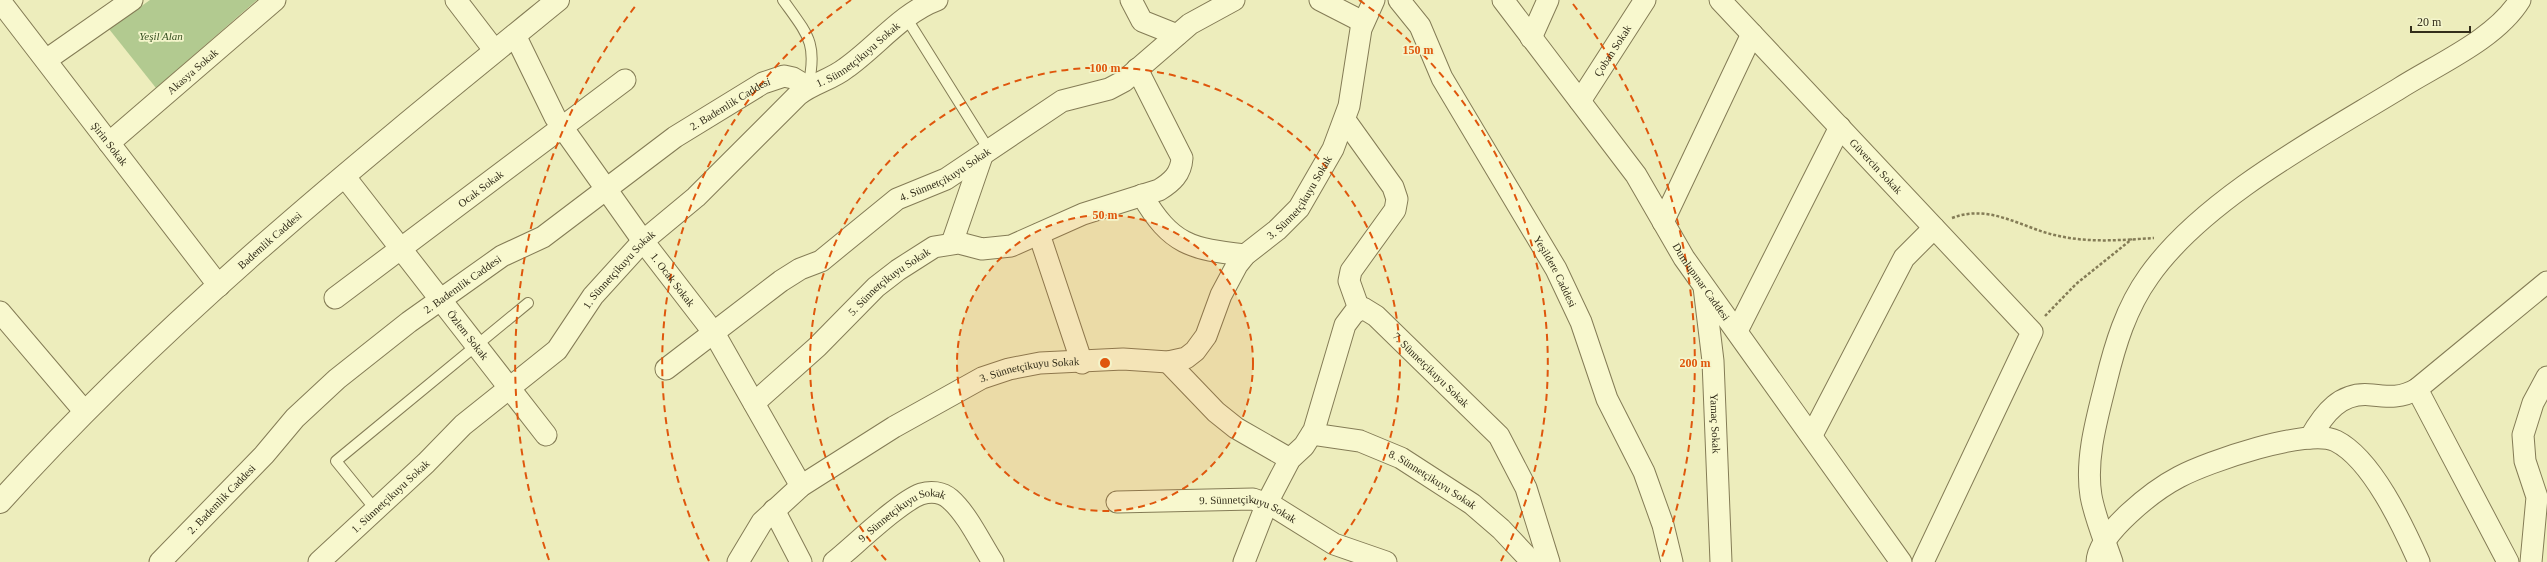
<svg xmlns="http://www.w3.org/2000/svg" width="2547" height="562" font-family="Georgia,serif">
	<rect width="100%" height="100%" fill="#ededbc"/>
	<path fill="#b2ca90" d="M150,0H257L156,88L109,29Z"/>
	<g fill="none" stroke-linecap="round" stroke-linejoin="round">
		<defs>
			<g id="service">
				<path d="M783,0C808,35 818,43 808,87"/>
				<path d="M907,19L989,150"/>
				<path d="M375,509L336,461L528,303"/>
			</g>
			<g id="minor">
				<path d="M456,0L495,51"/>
				<path d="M1131,0L1142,21L1177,35"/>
				<path d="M1320,0L1363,22"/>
				<path id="s1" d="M1399,0L1420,26L1442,78L1556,269L1581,322L1607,399L1644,472L1663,525L1672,562"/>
				<path id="s2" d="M1503,0L1636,175L1684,258L1901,562"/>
				<path id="s3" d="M1720,0L2032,332L1923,562"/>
				<path id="s4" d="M0,1L219,286"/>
				<path id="s5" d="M515,35L555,117L643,241L714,333L801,486"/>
				<path d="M1531,38L1548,0"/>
				<path d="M46,60L132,0"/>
				<path id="s6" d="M1580,101L1645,0"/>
				<path d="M1345,120L1393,187L1397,199L1395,210L1351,271L1349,281L1359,309"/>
				<path id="s7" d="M109,143L275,0"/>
				<path id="s8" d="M345,177L546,435"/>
				<path d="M1142,195C1171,245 1191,249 1245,255"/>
				<path d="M1663,222L1752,34"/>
				<path d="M1039,234L1082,363"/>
				<path d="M952,243L982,156"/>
				<path id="s9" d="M1704,287L1713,361L1721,562"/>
				<path id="s10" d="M335,298L625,80"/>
				<path d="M0,312L85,412"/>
				<path d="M1737,331L1840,127"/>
				<path d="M1168,362L1216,412L1236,428L1290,459"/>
				<path id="s11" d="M666,369L781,281L800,269L821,261L897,199L946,179L1062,101L1109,89L1124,81L1190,24L1234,0"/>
				<path d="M2417,389L2508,562"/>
				<path id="s12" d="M754,403L817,347L876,287L898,270L934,247L959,243L982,249L1011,246L1083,214L1159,190C1172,182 1181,174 1182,158L1137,69"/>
				<path id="s13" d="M1312,434L1360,441L1401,458L1472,504L1501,529L1532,562"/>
				<path d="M1812,435L1904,258L1934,228"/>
				<path d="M2310,438C2324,413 2341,391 2372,395C2389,397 2402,398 2417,389L2547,282"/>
				<path id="s14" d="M1117,502L1253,499L1273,506L1334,544L1386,562"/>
				<path d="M774,510L801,562"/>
				<path id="s15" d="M160,562L264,455L295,418L337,379L409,322L502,256L543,237L675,137L763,83L784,76L793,78L808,87"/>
				<path id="s16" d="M319,562L426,463L463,425L557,350L593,296L643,241L696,197L798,95C813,83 831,80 846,68C876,47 902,13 937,0"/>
				<path id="s17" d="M738,562L762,522L801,486L894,427L982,378L1009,369L1040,363L1123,359L1168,362L1186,358L1195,351L1206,336L1221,295L1237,265L1245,255L1277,230L1299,208L1333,149L1349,106L1361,29L1374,0"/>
				<path id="s18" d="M834,562C854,546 899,502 921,494C931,491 942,492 950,499C968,515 980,542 993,562"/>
				<path id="s19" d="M1244,562L1267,503L1290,459L1304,446L1314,430L1345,325L1354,313L1363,308L1376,316L1499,436L1526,488L1549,562"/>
				<path d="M2097,562C2098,533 2154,490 2179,477C2207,462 2308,427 2336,441C2372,459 2403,526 2419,562"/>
				<path d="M2112,562C2105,541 2095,518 2091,496C2085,459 2097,418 2106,382C2115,345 2126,308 2149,276C2203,199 2320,137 2400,88C2438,64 2496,39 2520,0"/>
				<path d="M2531,562L2537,497L2525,461L2523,435L2533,403L2547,377"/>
			</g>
			<g id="tertiary">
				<path id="s20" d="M0,502C167,316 365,157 558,0"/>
			</g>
		</defs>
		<use href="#service" stroke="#847c56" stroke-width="12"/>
		<use href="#minor" stroke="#847c56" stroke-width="23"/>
		<use href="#tertiary" stroke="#847c56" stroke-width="24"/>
		<g stroke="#847c56" stroke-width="2.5" stroke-dasharray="3 2" stroke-linecap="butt">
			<path d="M1952,218C1991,203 2023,229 2059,236C2090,243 2123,240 2154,238"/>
			<path d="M2045,316L2076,284L2132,239"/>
		</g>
		<use href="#service" stroke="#f8f8ce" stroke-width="10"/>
		<use href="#minor" stroke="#f8f8ce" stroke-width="21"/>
		<use href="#tertiary" stroke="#f8f8ce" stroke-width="22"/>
	</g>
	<circle cx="1105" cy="363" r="148" fill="#df570d" fill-opacity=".12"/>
	<g fill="none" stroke="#df570d" stroke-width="2" stroke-dasharray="7 5">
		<circle cx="1105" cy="363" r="148"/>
		<path d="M886 560A295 295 0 1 1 1324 560"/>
		<path d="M709 561A443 443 0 0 1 851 0M1359 0A443 443 0 0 1 1501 561"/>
		<path d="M549 560A590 590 0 0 1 637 4M1573 4A590 590 0 0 1 1661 560"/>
	</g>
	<g text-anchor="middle" stroke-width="3.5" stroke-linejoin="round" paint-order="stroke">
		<g font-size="11" font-style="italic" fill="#365021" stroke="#f4f5cb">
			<text x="161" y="40">Yeşil Alan</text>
		</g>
		<g font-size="11" fill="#332e1b" stroke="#f4f5cb">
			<text dy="4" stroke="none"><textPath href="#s6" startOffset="60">Çoban Sokak</textPath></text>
			<text dy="4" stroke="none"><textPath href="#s16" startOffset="744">1. Sünnetçikuyu Sokak</textPath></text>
			<text dy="4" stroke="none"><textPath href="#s7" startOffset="110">Akasya Sokak</textPath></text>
			<text dy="4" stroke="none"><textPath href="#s15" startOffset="736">2. Bademlik Caddesi</textPath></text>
			<text dy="4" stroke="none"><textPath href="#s4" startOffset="180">Şirin Sokak</textPath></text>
			<text dy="4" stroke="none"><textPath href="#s3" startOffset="228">Güvercin Sokak</textPath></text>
			<text dy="4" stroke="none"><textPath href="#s11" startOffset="342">4. Sünnetçikuyu Sokak</textPath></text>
			<text dy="4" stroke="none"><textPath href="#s10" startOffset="182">Ocak Sokak</textPath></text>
			<text dy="4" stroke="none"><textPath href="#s17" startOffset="718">3. Sünnetçikuyu Sokak</textPath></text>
			<text dy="4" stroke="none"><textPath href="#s20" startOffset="376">Bademlik Caddesi</textPath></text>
			<text dy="4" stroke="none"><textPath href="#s16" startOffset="421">1. Sünnetçikuyu Sokak</textPath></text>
			<text dy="4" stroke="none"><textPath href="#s1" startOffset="314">Yeşildere Caddesi</textPath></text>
			<text dy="4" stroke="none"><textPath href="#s5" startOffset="292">1. Ocak Sokak</textPath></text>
			<text dy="4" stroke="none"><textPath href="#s2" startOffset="345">Dumlupınar Caddesi</textPath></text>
			<text dy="4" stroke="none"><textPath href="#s12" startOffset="182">5. Sünnetçikuyu Sokak</textPath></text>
			<text dy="4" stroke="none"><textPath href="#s15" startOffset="412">2. Bademlik Caddesi</textPath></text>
			<text dy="4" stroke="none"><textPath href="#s8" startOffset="200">Özlem Sokak</textPath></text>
			<text dy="4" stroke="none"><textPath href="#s19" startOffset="378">7. Sünnetçikuyu Sokak</textPath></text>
			<text dy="4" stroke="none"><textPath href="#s17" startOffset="359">3. Sünnetçikuyu Sokak</textPath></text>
			<text dy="4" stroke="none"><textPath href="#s9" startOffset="137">Yamaç Sokak</textPath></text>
			<text dy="4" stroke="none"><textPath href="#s13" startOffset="131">8. Sünnetçikuyu Sokak</textPath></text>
			<text dy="4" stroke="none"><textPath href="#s16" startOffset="97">1. Sünnetçikuyu Sokak</textPath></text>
			<text dy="4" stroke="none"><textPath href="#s15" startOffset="88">2. Bademlik Caddesi</textPath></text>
			<text dy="4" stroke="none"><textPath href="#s14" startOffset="133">9. Sünnetçikuyu Sokak</textPath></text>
			<text dy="4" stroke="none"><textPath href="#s18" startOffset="85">9. Sünnetçikuyu Sokak</textPath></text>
		</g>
	</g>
	<circle cx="1105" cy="363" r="6" fill="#df570d" stroke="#f4f5cb" stroke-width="2"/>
	<g font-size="12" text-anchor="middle" font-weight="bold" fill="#df570d" stroke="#f4f5cb" stroke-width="3.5" stroke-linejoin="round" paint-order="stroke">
		<text x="1418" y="54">150 m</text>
		<text x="1105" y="72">100 m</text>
		<text x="1105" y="219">50 m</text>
		<text x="1695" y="367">200 m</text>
	</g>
	<path d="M2411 26v6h59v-6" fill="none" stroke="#332e1b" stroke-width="2"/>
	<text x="2417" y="26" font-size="12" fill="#332e1b" stroke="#f4f5cb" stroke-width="3" paint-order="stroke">20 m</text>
</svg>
